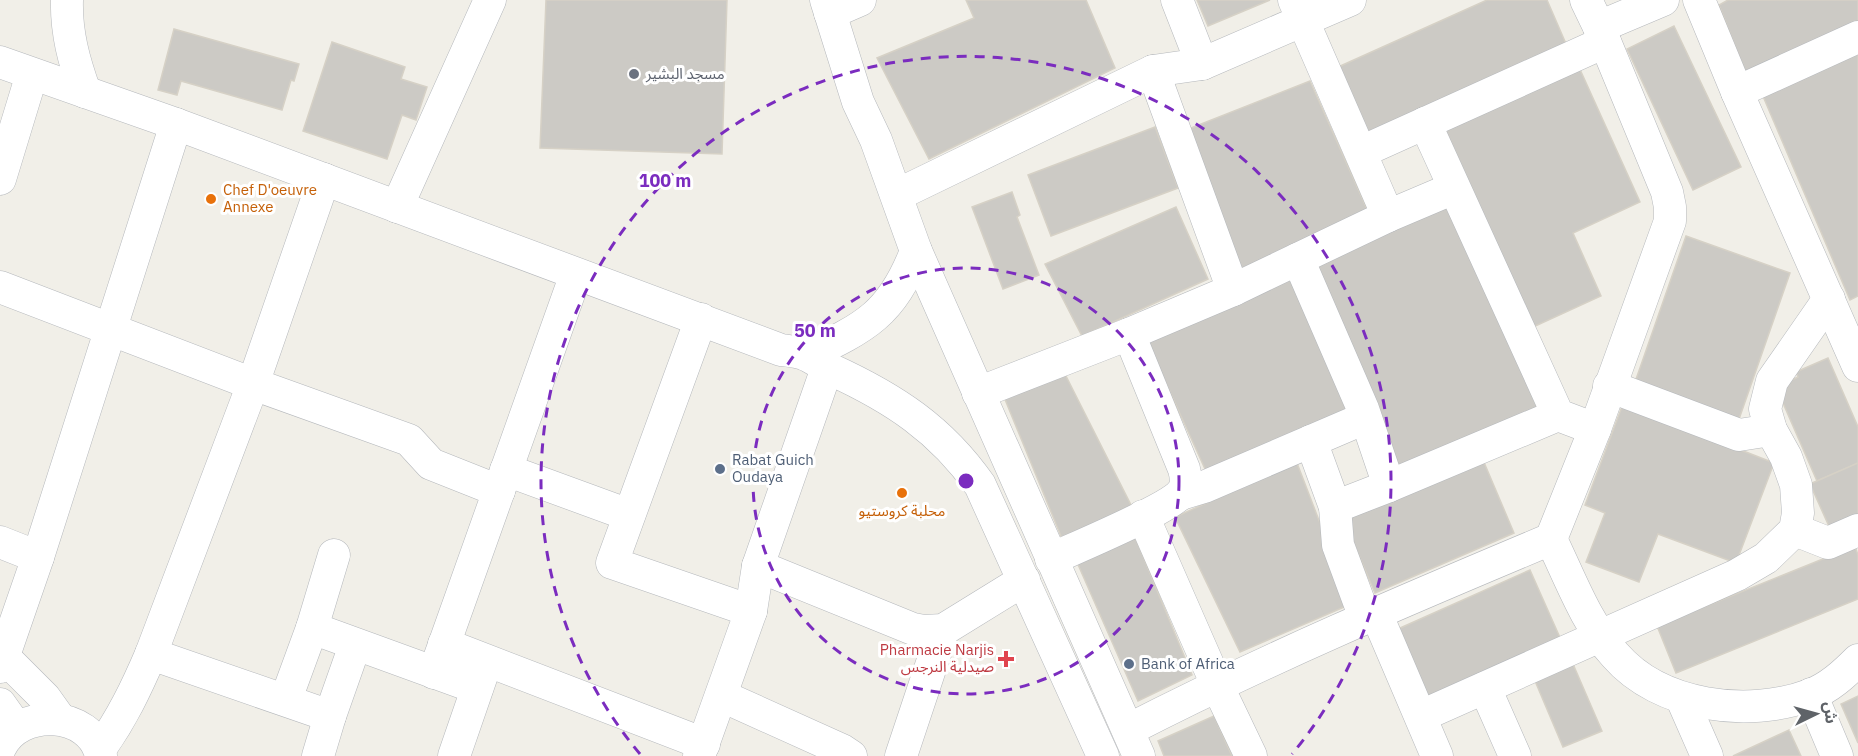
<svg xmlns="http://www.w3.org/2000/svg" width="1858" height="756" font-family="'IBM Plex Sans','Noto Sans Arabic',sans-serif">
	<rect width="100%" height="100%" fill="#f1efe8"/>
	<g fill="#cccac5" stroke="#d6d1c6" stroke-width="1.5">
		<path d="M546,0H727L722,154L540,148Z"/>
		<path d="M966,0H1086L1115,68L929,159L877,58L974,18Z"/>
		<path d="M1197,0H1270L1208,26Z"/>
		<path d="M1487,0H1547L1567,46L1366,135L1336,68Z"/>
		<path d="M1728,0H1858V27L1747,76L1719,5Z"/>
		<path d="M1674,26L1741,167L1693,190L1627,49Z"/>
		<path d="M174,29L299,64L294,81L291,80L282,110L181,81L177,95L158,90Z"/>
		<path d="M332,42L405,67L401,79L427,87L416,120L402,115L387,159L303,131Z"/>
		<path d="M1858,53V296L1850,300L1762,94Z"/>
		<path d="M1578,65L1640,202L1573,233L1601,296L1531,328L1441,128Z"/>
		<path d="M1310,81L1370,216L1238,274L1181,132Z"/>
		<path d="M1155,127L1178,188L1051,236L1028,175Z"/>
		<path d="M1012,192L1020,215L1017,217L1039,275L1003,289L972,207Z"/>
		<path d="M1449,203L1539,411L1401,471L1311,264Z"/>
		<path d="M1176,207L1208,279L1082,336L1045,264Z"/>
		<path d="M1686,236L1790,273L1738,422L1634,385Z"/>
		<path d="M1292,278L1349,416L1210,480L1147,341Z"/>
		<path d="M1828,358L1858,427V463L1817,481L1776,387L1798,377L1796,372Z"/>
		<path d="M1065,374L1133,509L1063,541L1004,397Z"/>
		<path d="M1623,404L1774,463L1736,563L1658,534L1639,582L1586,562L1605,513L1585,505Z"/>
		<path d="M1483,460L1514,533L1375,593L1344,520Z"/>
		<path d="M1297,463L1351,604L1240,652L1175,517Z"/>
		<path d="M1858,463V521L1832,533L1810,484Z"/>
		<path d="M1135,537L1192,675L1138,701L1076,560Z"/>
		<path d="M1855,546L1858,555V599L1676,673L1657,626Z"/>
		<path d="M1530,570L1562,642L1430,701L1398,629Z"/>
		<path d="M1573,664L1602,731L1563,747L1535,681Z"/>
		<path d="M1858,696V743L1841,704Z"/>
		<path d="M1214,716L1232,756H1164L1158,741Z"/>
		<path d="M1789,730L1801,756H1733Z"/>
	</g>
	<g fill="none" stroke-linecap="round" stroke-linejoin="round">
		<defs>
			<g id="minor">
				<path d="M67,0C66,33 74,61 85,92"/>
				<path d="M826,0L858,102L876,140L916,251L1139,756"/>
				<path d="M1177,0L1202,64"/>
				<path d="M1294,0L1388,216"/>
				<path d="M1699,0L1737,92L1858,366"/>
				<path d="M830,13L860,0"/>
				<path d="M1599,27L1663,0"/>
				<path d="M0,62L176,124L781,350C790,351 801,352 808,356C817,360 823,366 832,370C893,398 941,429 980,485L1103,756"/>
				<path d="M1737,92L1858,37"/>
				<path d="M1425,123L1558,415L1595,429"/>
				<path d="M1361,152L1605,42"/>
				<path d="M0,179L32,74"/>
				<path d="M897,195L1153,71L1202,64L1350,0"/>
				<path d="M397,207L490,0"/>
				<path d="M1298,259L1363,409L1389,486"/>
				<path d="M0,287L253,384L409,440L431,464L499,491"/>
				<path d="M1233,290L1388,216L1454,188"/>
				<path d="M701,319L612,563L751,611"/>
				<path d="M807,355C866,327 892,314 916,251"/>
				<path d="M1609,386L1739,435L1771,430"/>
				<path d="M978,393L1129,334L1233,290L1153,71"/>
				<path d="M1311,441L1335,507L1338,545L1365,618"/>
				<path d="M506,470L629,515"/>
				<path d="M1181,494L1204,487L1365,418"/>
				<path d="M1335,507L1389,486L1558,415"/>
				<path d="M1143,516L1217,685L1251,756"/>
				<path d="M1795,530L1828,543L1858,530"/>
				<path d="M1551,539C1570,578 1586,623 1615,655C1660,707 1748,718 1810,695C1829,688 1844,674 1858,660"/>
				<path d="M0,542L38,557"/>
				<path d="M1051,559C1075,548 1172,508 1183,491C1187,485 1186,476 1184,469L1129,334"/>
				<path d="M758,566L913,629L924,631L943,630L1024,580"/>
				<path d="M1376,613L1437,756"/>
				<path d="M312,628L477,688"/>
				<path d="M444,644L704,744"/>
				<path d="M151,654L330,716"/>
				<path d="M0,656L4,657L45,698L60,719"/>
				<path d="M0,667L38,557L176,124"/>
				<path d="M434,673L576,274"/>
				<path d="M1485,688L1515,756"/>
				<path d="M1811,694L1837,756"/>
				<path d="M722,696L842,750L851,756"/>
				<path d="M286,699L312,628L334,555"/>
				<path d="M1682,699L1707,756"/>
				<path d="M0,704L17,728"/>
				<path d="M1421,716L1737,575L1766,558L1795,530L1798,513L1796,485L1786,457L1771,430L1765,409L1772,381L1829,299"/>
				<path d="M1128,730C1266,659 1408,599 1551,539L1595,429L1670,221V207L1667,192L1599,27L1586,0"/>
				<path d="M0,748C19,707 91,710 101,756"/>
				<path d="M100,749C122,718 136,689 151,654L253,384L324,179"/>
				<path d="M318,756L330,716L355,645"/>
				<path d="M454,756L484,669"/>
				<path d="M699,756L751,611L758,566L827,368"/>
				<path d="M901,756L943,630"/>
			</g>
		</defs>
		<use href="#minor" stroke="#b5b8bc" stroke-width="33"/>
		<use href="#minor" stroke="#fff" stroke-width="32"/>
	</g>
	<g fill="none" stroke="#7b2cbf" stroke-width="3" stroke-dasharray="10 8">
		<circle cx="966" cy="481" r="213"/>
		<path d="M640 754A425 425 0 1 1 1292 754"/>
	</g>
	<circle fill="#6b7280" stroke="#fff" stroke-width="2" cx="634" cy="74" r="6"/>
	<g fill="#e8710a" stroke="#fff" stroke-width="2">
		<circle cx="211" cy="199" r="6"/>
		<circle cx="902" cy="493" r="6"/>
	</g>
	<g fill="#5c6f8a" stroke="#fff" stroke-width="2">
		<circle cx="720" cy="469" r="6"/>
		<circle cx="1129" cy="664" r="6"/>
	</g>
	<path fill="#e0444e" stroke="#fff" stroke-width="2" d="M1003 650h6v6h6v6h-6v6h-6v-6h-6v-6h6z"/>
	<g text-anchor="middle" stroke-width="6" stroke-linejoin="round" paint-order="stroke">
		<g font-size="15" fill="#5b616d" stroke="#fff" text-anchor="start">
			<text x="646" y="79">مسجد البشير</text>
		</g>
		<g font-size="15" fill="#c56008" stroke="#fff" text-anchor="start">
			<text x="223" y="195">Chef D'oeuvre<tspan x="223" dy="17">Annexe</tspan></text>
			<text x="902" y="516" text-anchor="middle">محلبة كروستيو</text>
		</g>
		<g font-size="15" fill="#4e5e75" stroke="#fff" text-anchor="start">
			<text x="732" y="465">Rabat Guich<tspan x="732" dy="17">Oudaya</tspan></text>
			<text x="1141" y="669">Bank of Africa</text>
		</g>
		<g font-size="15" fill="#be3a42" stroke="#fff" text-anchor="end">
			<text x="994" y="655">Pharmacie Narjis<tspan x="994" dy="17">صيدلية النرجس</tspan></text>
		</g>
	</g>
	<circle cx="966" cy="481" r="9" fill="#7b2cbf" stroke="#fff" stroke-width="3"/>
	<g font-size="18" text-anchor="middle" font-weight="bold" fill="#7b2cbf" stroke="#fff" stroke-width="6" stroke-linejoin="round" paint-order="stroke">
		<text x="665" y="187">100 m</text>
		<text x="815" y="337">50 m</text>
	</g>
	<g transform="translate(1816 714) rotate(85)" stroke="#ffffff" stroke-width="4.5" paint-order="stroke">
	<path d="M0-4.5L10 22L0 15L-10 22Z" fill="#5f6368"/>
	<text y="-9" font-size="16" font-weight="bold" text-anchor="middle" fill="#5f6368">ش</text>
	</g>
</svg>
